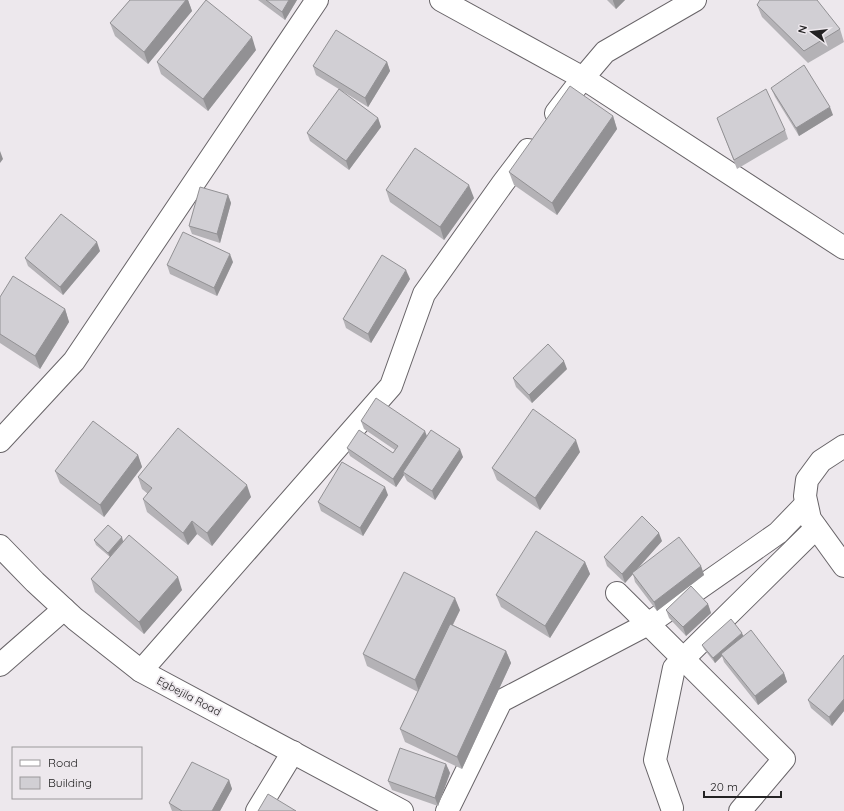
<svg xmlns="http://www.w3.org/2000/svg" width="844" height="811" font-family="Quicksand,sans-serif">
	<rect width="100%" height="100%" fill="#ede8ed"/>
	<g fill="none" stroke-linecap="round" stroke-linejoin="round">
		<defs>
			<g id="street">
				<path d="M441,0L583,78L844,248"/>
				<path d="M556,113L583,78L605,52L695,0"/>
				<path d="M0,441L74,361L317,0"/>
				<path d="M844,446L821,461L807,480L805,496L810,519L844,566"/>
				<path d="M617,593L784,759L740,811"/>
				<path d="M0,665L64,609"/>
				<path d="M141,671L391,386L424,294L503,183L528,150"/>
				<path d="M672,808L655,760L674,668L816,528"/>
				<path d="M257,811L293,752"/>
				<path d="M447,811L501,701L648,624L778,533L806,504"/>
			</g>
			<path id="secondary" d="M0,546L35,582L75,619L141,671L402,811"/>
		</defs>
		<use href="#street" stroke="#686468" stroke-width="24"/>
		<use href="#secondary" stroke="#686468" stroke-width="24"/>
		<use href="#street" stroke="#fff" stroke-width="22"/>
		<use href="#secondary" stroke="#fff" stroke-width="22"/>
	</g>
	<g fill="#b4b2b6">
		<path d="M130,0H188L192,11L148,64L115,36L110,23Z"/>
		<path d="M258,0H297L285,20Z"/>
		<path d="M607,0H625L616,9Z"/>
		<path d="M757,5L840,29L844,42L808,63L762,17Z"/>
		<path d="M256,50L208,111L161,74L157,62Z"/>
		<path d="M387,62L390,71L368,107L316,75L313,66Z"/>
		<path d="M771,88L833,115L799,136L775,97Z"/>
		<path d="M613,116L617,129L557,215L514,185L509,172Z"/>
		<path d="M378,118L381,127L349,170L310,141L307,133Z"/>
		<path d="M717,118L785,130L788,139L737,169Z"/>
		<path d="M386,190L474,198L444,240L390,202Z"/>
		<path d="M228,195L231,203L220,243L192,234L189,226Z"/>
		<path d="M100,251L63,295L28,266L25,258Z"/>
		<path d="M233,262L217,296L170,274L167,265Z"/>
		<path d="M410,279L371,343L346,328L343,319Z"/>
		<path d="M0,297L65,309L69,322L40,369L0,343Z"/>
		<path d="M567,369L532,403L516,387L513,378Z"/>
		<path d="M361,421L427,436L463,457L435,500L407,481L404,475L396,487L350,456L347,448L393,453L395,450L364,429Z"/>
		<path d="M580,452L540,510L497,480L492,468Z"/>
		<path d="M138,455L142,467L104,517L60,483L55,471Z"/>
		<path d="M138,477L251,497L212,546L197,534L188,545L147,512L143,499L148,494L142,489Z"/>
		<path d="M388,495L363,536L321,511L318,502Z"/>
		<path d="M94,540L123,541L182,590L144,634L95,592L91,579L110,557L96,545Z"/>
		<path d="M662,541L636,570L701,566L704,575L657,611L635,582L633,574L625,583L607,566L604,557Z"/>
		<path d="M585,562L590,574L550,638L501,607L496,595Z"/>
		<path d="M708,604L711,613L686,636L669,618L666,610Z"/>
		<path d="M460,610L453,625L506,651L511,663L462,769L405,742L400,729L418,692L367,666L363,654Z"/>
		<path d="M744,636L784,673L787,682L758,705L724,662L722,656L715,663L704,649L702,645Z"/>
		<path d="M844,655V711L832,726L811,708L808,700Z"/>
		<path d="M446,764L450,773L438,806L392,790L388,781Z"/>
		<path d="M229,780L232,789L220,811H172L169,803Z"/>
	</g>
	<g fill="#929194">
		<path d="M186,0H188L192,11L148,64L144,52Z"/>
		<path d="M289,0H297L285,20L282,12Z"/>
		<path d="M613,0H625L616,9L613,1Z"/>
		<path d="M252,37L256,50L208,111L203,99Z"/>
		<path d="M387,62L390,71L368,107L365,98Z"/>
		<path d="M830,107L833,115L799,136L796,128Z"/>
		<path d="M613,116L617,129L557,215L552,203Z"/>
		<path d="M378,118L381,127L349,170L346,161Z"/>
		<path d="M0,151L3,159L0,163Z"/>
		<path d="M469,185L474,198L444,240L440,227Z"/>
		<path d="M228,195L231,203L220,243L217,234Z"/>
		<path d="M97,242L100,251L63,295L60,287Z"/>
		<path d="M230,254L233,262L217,296L214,288Z"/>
		<path d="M406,270L410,279L371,343L368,334Z"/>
		<path d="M65,309L69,322L40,369L35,356Z"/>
		<path d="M564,361L567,369L532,403L529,395Z"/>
		<path d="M425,431L428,439L403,472L404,475L396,487L393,479Z"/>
		<path d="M576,440L580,452L540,510L535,498Z"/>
		<path d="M460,449L463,457L435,500L432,491Z"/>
		<path d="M138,455L142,467L104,517L100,505Z"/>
		<path d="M247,485L251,497L212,546L207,533Z"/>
		<path d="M385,487L388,495L363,536L360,528Z"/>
		<path d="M192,521L197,534L188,545L183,533Z"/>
		<path d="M659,533L662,541L625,583L622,574Z"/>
		<path d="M122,537L123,541L110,557L108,553Z"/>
		<path d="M585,562L590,574L550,638L545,626Z"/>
		<path d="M701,566L704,575L657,611L654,602Z"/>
		<path d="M178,577L182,590L144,634L139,622Z"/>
		<path d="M455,598L460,610L419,692L415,680Z"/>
		<path d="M708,604L711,613L686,636L683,627Z"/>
		<path d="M742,633L744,637L721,654L722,656L715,663L713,658Z"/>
		<path d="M506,651L511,663L462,769L457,757Z"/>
		<path d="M784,673L787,682L758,705L755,696Z"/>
		<path d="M844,699V711L832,726L829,717Z"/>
		<path d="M446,764L450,773L438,806L435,798Z"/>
		<path d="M229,780L232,789L220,811H212Z"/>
	</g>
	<g fill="#d1cfd4" stroke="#929194">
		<path d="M130,0H186L144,52L110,23Z"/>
		<path d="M206,0L252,37L203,99L157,62Z"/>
		<path d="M266,0H289L282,12Z"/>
		<path d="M760,0H817L840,29L804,51L757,5Z"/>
		<path d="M336,30L387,62L365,98L313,66Z"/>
		<path d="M804,65L830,107L796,128L771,88Z"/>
		<path d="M570,86L613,116L552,203L509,172Z"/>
		<path d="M339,89L378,118L346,161L307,133Z"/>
		<path d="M766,89L785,130L734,160L717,118Z"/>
		<path d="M415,148L469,185L440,227L386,190Z"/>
		<path d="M200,187L228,195L217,234L189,226Z"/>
		<path d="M61,214L97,242L60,287L25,258Z"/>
		<path d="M183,232L230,254L214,288L167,265Z"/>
		<path d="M382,255L406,270L368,334L343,319Z"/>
		<path d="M13,276L65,309L35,356L0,334V297Z"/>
		<path d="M548,344L564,361L529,395L513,378Z"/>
		<path d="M376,398L425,431L393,479L347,448L359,430L393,453L398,446L361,421Z"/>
		<path d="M533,409L576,440L535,498L492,468Z"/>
		<path d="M93,421L138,455L100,505L55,471Z"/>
		<path d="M178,428L247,485L207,533L192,521L183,533L143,499L152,488L138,477Z"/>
		<path d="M431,430L460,449L432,491L403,472Z"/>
		<path d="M342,462L385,487L360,528L318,502Z"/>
		<path d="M642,516L659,533L622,574L604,557Z"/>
		<path d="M108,525L122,537L108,553L94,540Z"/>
		<path d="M536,531L585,562L545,626L496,595Z"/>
		<path d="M129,535L178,577L139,622L91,579Z"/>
		<path d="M679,537L701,566L654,602L632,573Z"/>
		<path d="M404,572L455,598L415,680L363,654Z"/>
		<path d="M691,586L708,604L683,627L666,610Z"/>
		<path d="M731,619L742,633L713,658L702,645Z"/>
		<path d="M450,624L506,651L457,757L400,729Z"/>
		<path d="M751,630L784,673L755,696L721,654Z"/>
		<path d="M844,655V699L829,717L808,700Z"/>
		<path d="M400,748L446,764L435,798L388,781Z"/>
		<path d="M192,762L229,780L212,811H182L169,803Z"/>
		<path d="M268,794L296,811H258Z"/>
	</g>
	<g text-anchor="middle" stroke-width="3.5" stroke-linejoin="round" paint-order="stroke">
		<g font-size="11" fill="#232223" stroke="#ede8ed">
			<text transform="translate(189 696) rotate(28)" y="4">Egbejila Road</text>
		</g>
	</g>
	<rect x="12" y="747" width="130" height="52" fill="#ede8ed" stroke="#9c999c"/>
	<rect x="20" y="760" width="20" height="6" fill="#ffffff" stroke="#9c999c"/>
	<text x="48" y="767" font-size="12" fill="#232223">Road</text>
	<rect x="20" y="777" width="20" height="12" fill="#d1cfd4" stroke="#9c999c"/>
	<text x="48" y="787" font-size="12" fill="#232223">Building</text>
	<g transform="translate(812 32) rotate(285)" stroke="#ede8ed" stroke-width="3" paint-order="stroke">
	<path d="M0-3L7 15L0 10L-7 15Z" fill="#232223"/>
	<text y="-6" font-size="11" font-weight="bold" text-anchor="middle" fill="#232223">N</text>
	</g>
	<path d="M704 791v6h77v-6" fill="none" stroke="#232223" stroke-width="2"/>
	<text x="710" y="791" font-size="12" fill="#232223" stroke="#ede8ed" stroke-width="3" paint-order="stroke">20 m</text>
</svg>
